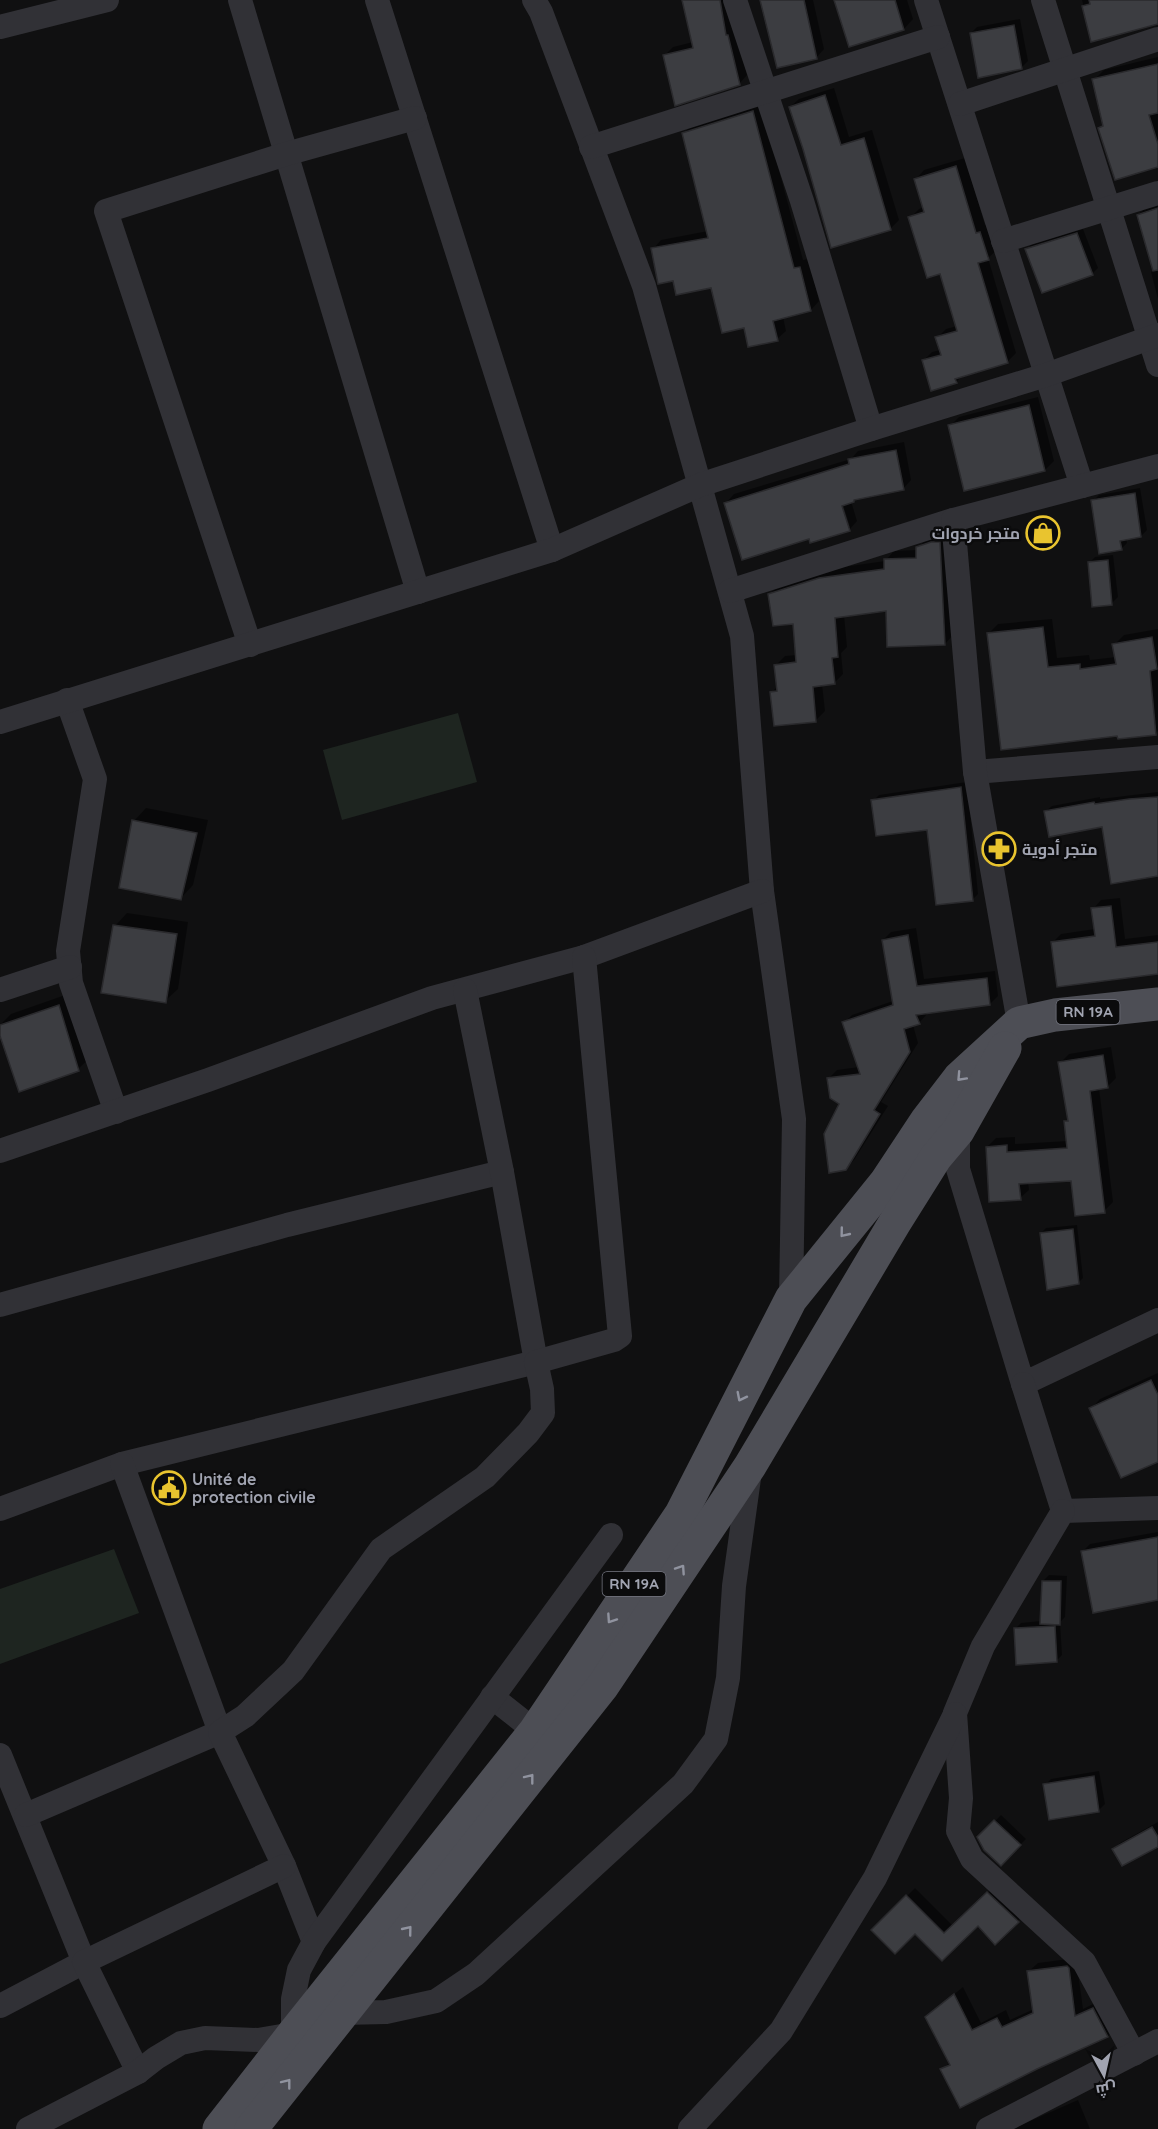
<svg xmlns="http://www.w3.org/2000/svg" width="1158" height="2129" font-family="Quicksand,Cairo,sans-serif">
	<rect width="100%" height="100%" fill="#101011"/>
	<g fill="#1e2520">
		<path d="M458,713L477,782L342,820L323,750Z"/>
		<path d="M114,1549L139,1613L0,1664V1589Z"/>
	</g>
	<g fill="#0007" fill-rule="evenodd">
		<path d="M684,0H729L747,75L739,84L665,55L673,47L693,42Z"/>
		<path d="M762,0H813L824,49L816,58Z"/>
		<path d="M836,0H907L913,19L904,29Z"/>
		<path d="M1082,0H1158V22L1092,40Z"/>
		<path d="M1020,19L1028,61L1022,67L971,33L977,27Z"/>
		<path d="M1158,57V166L1100,128L1104,124L1094,80L1104,70Z"/>
		<path d="M834,88L849,137L872,130L899,220L890,229L805,148L790,107L799,99Z"/>
		<path d="M761,103L803,260L809,259L819,301L811,310L783,317L786,331L777,339L745,326L712,287L674,280L653,249L661,240L708,231L683,134L692,125Z"/>
		<path d="M965,158L985,225L989,224L997,250L988,258L1016,353L1007,362L963,375L956,382L923,361L932,352L940,350L937,338L946,329L957,326L941,272L910,218L919,209L924,207L916,179L924,170Z"/>
		<path d="M1158,202V299L1151,272L1154,269L1138,215L1148,205Z"/>
		<path d="M1083,229L1098,268L1093,273L1043,291L1026,250L1032,244Z"/>
		<path d="M1038,397L1054,461L1045,470L950,426L959,417Z"/>
		<path d="M904,442L911,480L903,489L857,497L851,501L857,521L849,530L810,537L726,503L734,494L851,459L858,451ZM841,498L850,527H847L839,499Z"/>
		<path d="M1140,488L1147,530L1141,536L1126,538L1127,543L1121,549L1093,501L1099,495Z"/>
		<path d="M949,533L954,634L945,644L887,609L844,615L847,647L841,653L843,674L834,683L822,684L825,711L816,720L772,692L778,686L776,665L785,656L797,655L794,622L770,594L779,585L830,569L885,561L894,551L917,550L927,538Z"/>
		<path d="M1113,555L1118,597L1112,603L1089,563L1095,557Z"/>
		<path d="M1052,619L1057,658L1089,655L1090,660L1116,657L1114,645L1124,635L1158,629V731L1155,734L989,633L998,624Z"/>
		<path d="M967,782L978,894L972,900L929,829L873,801L879,795Z"/>
		<path d="M1158,792V861L1103,826L1046,811L1052,806L1100,797V799Z"/>
		<path d="M146,808L208,820L193,885L181,898L134,821Z"/>
		<path d="M1120,898L1125,939L1158,935V972L1053,942L1061,934L1095,929L1093,909L1101,900Z"/>
		<path d="M127,913L188,922L178,989L165,1001L115,926Z"/>
		<path d="M916,928L924,979L995,971L998,996L990,1004L926,1012L927,1014L919,1023L913,1025L918,1043L881,1102L888,1106L854,1160L845,1169L841,1103L829,1078L837,1070L859,1067L844,1023L852,1015L893,1001L883,940L891,932Z"/>
		<path d="M71,993L91,1057L78,1069L0,1032V1025L11,1014Z"/>
		<path d="M1111,1047L1116,1078L1107,1087L1099,1088L1113,1202L1104,1211L1072,1179L1028,1182L1029,1190L1020,1198L987,1147L996,1138L1015,1137V1144L1068,1141L1066,1122L1069,1119L1060,1063L1069,1054Z"/>
		<path d="M1077,1225L1083,1278L1078,1283L1041,1233L1046,1228Z"/>
		<path d="M1158,1373V1460L1091,1409L1100,1399Z"/>
		<path d="M1158,1532V1599L1082,1552L1090,1544Z"/>
		<path d="M1049,1575L1067,1576L1065,1617L1060,1622L1062,1655L1056,1661L1015,1629L1021,1623L1041,1621L1043,1581Z"/>
		<path d="M1099,1771L1105,1804L1099,1810L1045,1785L1051,1779Z"/>
		<path d="M1001,1815L1026,1839L1001,1864L979,1838Z"/>
		<path d="M1158,1822V1845L1114,1849L1120,1843Z"/>
		<path d="M996,1885L1026,1913L995,1943L978,1924L942,1959L915,1932L873,1930L915,1888L953,1926Z"/>
		<path d="M1076,1958L1083,2009L1101,2000L1116,2027L1108,2036L1036,2068L942,2070L950,2062L927,2017L936,2009L963,1987L981,2023L1006,2010L1010,2020L1034,2009L1029,1971L1038,1963Z"/>
		<path d="M1078,2100L1090,2129H1012Z"/>
	</g>
	<g fill="#3c3d41" stroke="#2a2a2d" stroke-width="1.5">
		<path d="M682,0H720L726,35H728L740,85L675,106L663,55L693,48Z"/>
		<path d="M760,0H804L817,59L777,68Z"/>
		<path d="M834,0H895L904,30L849,47Z"/>
		<path d="M1089,0H1158V24L1091,42L1082,6L1090,4Z"/>
		<path d="M1014,25L1022,69L978,78L970,33Z"/>
		<path d="M1158,64V113L1149,115L1158,144V167L1115,180L1098,128L1103,126L1092,79Z"/>
		<path d="M825,95L841,145L864,138L891,230L831,248L803,149L789,107Z"/>
		<path d="M753,111L794,268L800,267L811,311L773,321L778,341L748,347L744,328L722,333L711,288L676,295L673,281L658,284L651,248L708,238L682,133Z"/>
		<path d="M956,166L976,233L980,232L989,260L978,263L1008,363L955,379L957,383L931,391L922,360L941,355L935,337L957,331L940,274L927,278L908,217L924,212L914,179Z"/>
		<path d="M1158,208V270L1153,271L1137,215Z"/>
		<path d="M1077,233L1093,275L1042,293L1025,249Z"/>
		<path d="M1029,405L1045,471L964,491L948,425Z"/>
		<path d="M896,450L904,490L854,500V502L842,506L850,531L810,543L809,539L742,560L724,503L849,464L848,459Z"/>
		<path d="M1135,493L1141,537L1120,541L1122,550L1099,554L1091,500Z"/>
		<path d="M931,542H940L945,645L887,647L886,611L835,618L838,657L832,658L835,684L813,687L816,722L774,726L770,692L777,691L774,665L796,662L793,624L773,626L768,594L819,578L884,569V559L916,558V547Z"/>
		<path d="M1108,560L1112,605L1092,607L1088,562Z"/>
		<path d="M1043,627L1048,667L1080,664V669L1116,664L1112,644L1152,637L1157,669L1150,671L1156,735L1118,739L1117,736L1001,750L987,633Z"/>
		<path d="M961,787L973,901L936,905L927,830L876,836L871,800Z"/>
		<path d="M1158,797V876L1111,884L1102,827L1049,837L1044,811L1094,802L1095,804L1129,799Z"/>
		<path d="M132,820L197,833L181,900L119,888Z"/>
		<path d="M1111,906L1116,947L1158,942V974L1057,987L1051,942L1095,936L1091,908Z"/>
		<path d="M113,925L177,934L166,1003L101,993Z"/>
		<path d="M908,935L917,986L987,978L990,1005L916,1015L920,1024L904,1029L910,1052L874,1110L880,1114L846,1170L829,1173L824,1134L839,1104L830,1098L827,1078L860,1074L842,1022L893,1005L882,940Z"/>
		<path d="M59,1005L79,1071L19,1092L0,1036V1025Z"/>
		<path d="M1103,1055L1108,1088L1090,1091L1105,1213L1075,1216L1071,1181L1019,1184L1021,1200L989,1202L986,1147L1007,1145V1152L1067,1148L1064,1121H1068L1058,1062Z"/>
		<path d="M1073,1229L1079,1284L1047,1290L1040,1233Z"/>
		<path d="M1151,1380L1158,1395V1462L1121,1478L1089,1408Z"/>
		<path d="M1158,1537V1600L1093,1613L1081,1551Z"/>
		<path d="M1042,1581H1061L1060,1625L1040,1624Z"/>
		<path d="M1055,1626L1057,1662L1016,1665L1014,1628Z"/>
		<path d="M1094,1776L1099,1812L1049,1820L1043,1784Z"/>
		<path d="M994,1820L1021,1845L1001,1866L984,1850L977,1837Z"/>
		<path d="M1152,1827L1158,1837V1847L1122,1866L1112,1849Z"/>
		<path d="M987,1892L1019,1922L995,1945L978,1926L942,1961L915,1934L895,1954L871,1930L906,1895L944,1933Z"/>
		<path d="M1067,1966L1069,1968L1075,2016L1093,2008L1108,2037L1037,2069L960,2108L940,2069L950,2065L925,2017L954,1994L972,2030L997,2018L1002,2027L1033,2013L1027,1971Z"/>
	</g>
	<g fill="none" stroke-linecap="round" stroke-linejoin="round">
		<g stroke="#313136" stroke-width="24">
			<path d="M240,0L418,592"/>
			<path d="M377,0L552,550"/>
			<path d="M534,0L541,12L644,286L742,636L762,891L794,1119L791,1299"/>
			<path d="M735,0L802,201L871,429"/>
			<path d="M926,0L1082,486"/>
			<path d="M1043,0L1158,365"/>
			<path d="M0,27L107,0"/>
			<path d="M960,104L1158,39"/>
			<path d="M591,147L938,37"/>
			<path d="M1003,241L1158,193"/>
			<path d="M730,591L953,520"/>
			<path d="M250,645L106,211L286,154L415,118"/>
			<path d="M67,700L95,779L68,951L71,983L116,1112"/>
			<path d="M0,722L552,550L700,485L871,429L1046,375L1158,335"/>
			<path d="M975,772L1158,757"/>
			<path d="M0,990L70,967"/>
			<path d="M1019,1023L975,772L953,520L1158,466"/>
			<path d="M958,1131V1169L1023,1384L1158,1320"/>
			<path d="M0,1151L208,1080L432,998L584,957L762,891"/>
			<path d="M0,1305L287,1225L502,1172"/>
			<path d="M1023,1384L1063,1511L1158,1508"/>
			<path d="M0,1509L122,1464L536,1362L502,1172L465,990"/>
			<path d="M1063,1511L983,1646L955,1713L961,1798L958,1831L972,1859L1084,1962L1134,2054"/>
			<path d="M492,1697L535,1731"/>
			<path d="M0,1755L84,1962L0,2006"/>
			<path d="M26,1815L220,1732L122,1464"/>
			<path d="M314,1942L284,1866L220,1732L245,1716L293,1671L381,1549L485,1477L528,1433L543,1413L542,1389L536,1362L614,1340L620,1336L584,957"/>
			<path d="M342,2013L386,2012L436,2001L476,1974L683,1784L716,1739L728,1678L734,1586L750,1471"/>
			<path d="M138,2072L84,1962L284,1866"/>
			<path d="M28,2129L138,2072L156,2058L181,2043L205,2038L258,2040L293,2034V1999L299,1970L314,1942L611,1535"/>
			<path d="M690,2129L781,2031L875,1878L955,1714"/>
			<path d="M988,2129L1158,2041"/>
		</g>
		<g stroke="#4d4e55" stroke-width="33">
			<path d="M219,2129L293,2034L535,1731L681,1514L791,1299L885,1183L926,1121L959,1078L1019,1023L1055,1015L1158,1004"/>
			<path d="M251,2129L602,1687L750,1466L894,1224L936,1157L958,1131L1005,1048"/>
		</g>
	</g>
	<defs><path id="oneway-chevron" d="M-2-3.5L2.5 0L-2 3.5" fill="none" stroke-width="1.6" stroke-linecap="round" stroke-linejoin="round" transform="scale(1.5)"/></defs>
	<g stroke="#90939f">
		<use href="#oneway-chevron" transform="translate(961 1077) rotate(133)"/>
		<use href="#oneway-chevron" transform="translate(844 1233) rotate(129)"/>
		<use href="#oneway-chevron" transform="translate(741 1397) rotate(117)"/>
		<use href="#oneway-chevron" transform="translate(681 1569) rotate(-56)"/>
		<use href="#oneway-chevron" transform="translate(611 1619) rotate(124)"/>
		<use href="#oneway-chevron" transform="translate(530 1778) rotate(-52)"/>
		<use href="#oneway-chevron" transform="translate(408 1930) rotate(-51)"/>
		<use href="#oneway-chevron" transform="translate(287 2083) rotate(-52)"/>
	</g>
	<defs>
		<symbol id="shop-ring" viewBox="-11 -11 22 22"><circle r="9.5" fill="#0b0b0c" stroke="#e9c42f" stroke-width="1.5"/><path d="M-5-2.5h2.3a2.7 3.5 0 0 1 5.4 0H5L5.5 6h-11ZM-1.5-2.5h3a1.5 2.3 0 0 0-3 0Z" fill="#e9c42f"/></symbol>
		<symbol id="pharmacy-ring" viewBox="-11 -11 22 22"><circle r="9.5" fill="#0b0b0c" stroke="#e9c42f" stroke-width="1.5"/><path d="M-2-6h4v4h4v4h-4v4h-4v-4h-4v-4h4Z" fill="#e9c42f"/></symbol>
		<symbol id="civic-ring" viewBox="-11 -11 22 22"><circle r="9.5" fill="#0b0b0c" stroke="#e9c42f" stroke-width="1.5"/><path d="M-.6-6.5H3V-4.5H.6V-3L4-1V1h2V6H-6V1h2V-1L-.6-3ZM-1.2 2.5V6h2.4V2.5Z" fill="#e9c42f"/></symbol>
	</defs>
	<g fill-rule="evenodd">
		<use href="#shop-ring" x="1024" y="514" width="38" height="38"/>
		<use href="#pharmacy-ring" x="980" y="830" width="38" height="38"/>
		<use href="#civic-ring" x="150" y="1469" width="38" height="38"/>
	</g>
	<g text-anchor="middle" stroke-width="5" stroke-linejoin="round" paint-order="stroke">
		<g fill="#0b0b0c" stroke="#747680" stroke-width="1.5">
			<rect x="1056.5" y="1000" width="63" height="24" rx="4.5"/>
			<rect x="602.5" y="1572" width="63" height="24" rx="4.5"/>
		</g>
		<g font-size="15" font-weight="bold" fill="#a1a4b1">
			<text x="1088" y="1017">RN 19A</text>
			<text x="634" y="1589">RN 19A</text>
		</g>
		<g font-size="16" font-weight="bold" fill="#a1a4b1" stroke="#0b0b0c" text-anchor="start">
			<text x="1020" y="539" text-anchor="end">متجر خردوات</text>
			<text x="1022" y="855">متجر أدوية</text>
			<text x="192" y="1485">Unité de<tspan x="192" dy="18">protection civile</tspan></text>
		</g>
	</g>
	<g transform="translate(1104 2075) rotate(172)" stroke="#0b0b0c" stroke-width="4.5" paint-order="stroke">
	<path d="M0-4.5L10 22L0 15L-10 22Z" fill="#a1a4b1"/>
	<text y="-9" font-size="16" font-weight="bold" text-anchor="middle" fill="#a1a4b1">ش</text>
	</g>
</svg>
